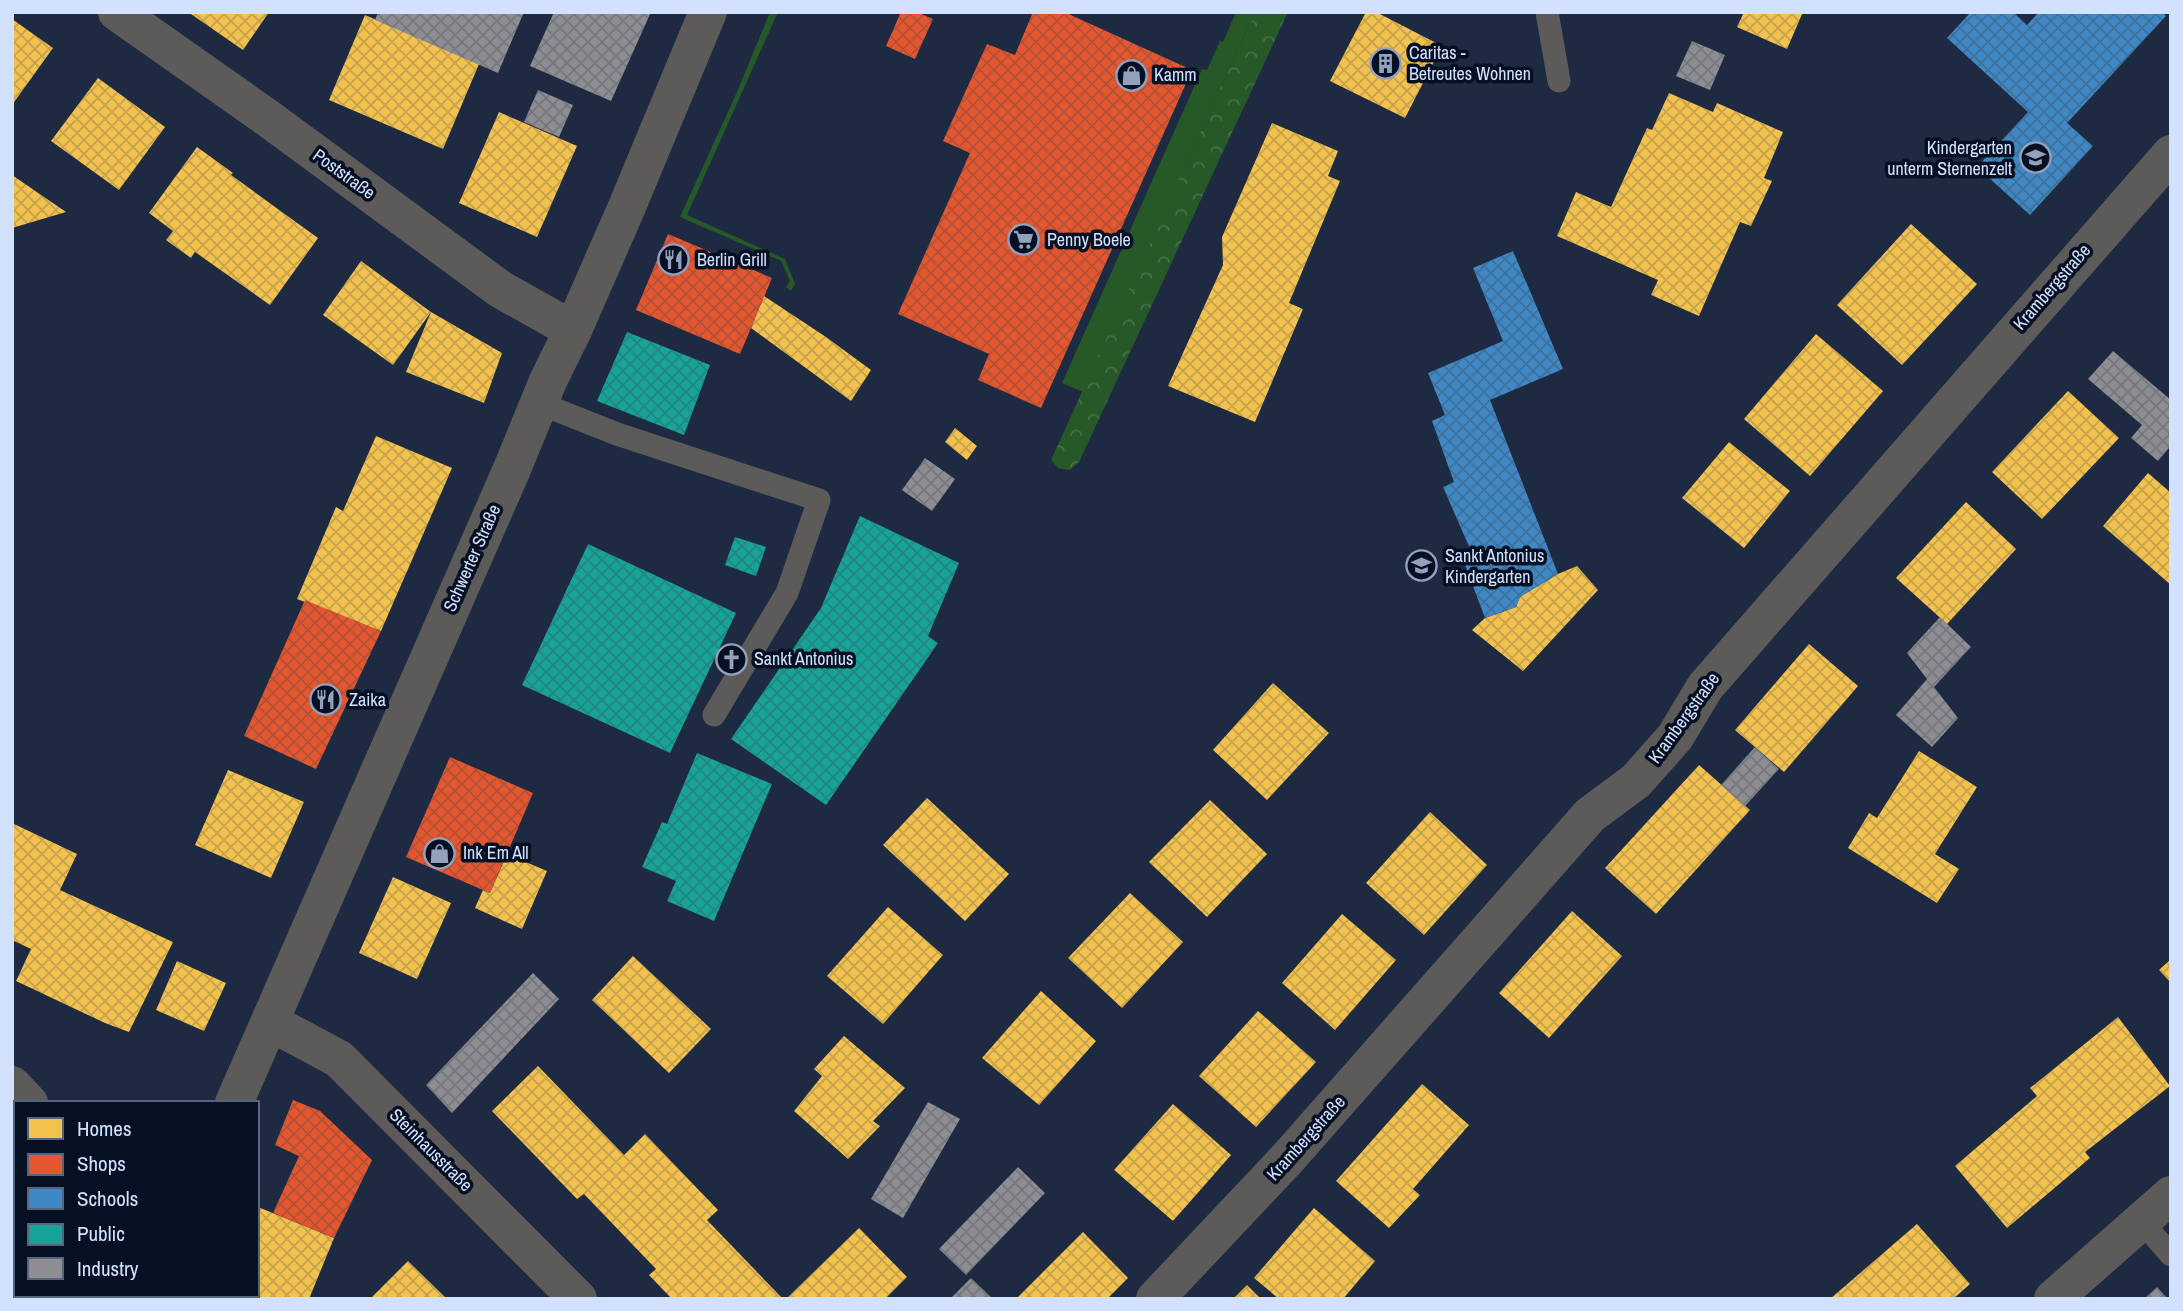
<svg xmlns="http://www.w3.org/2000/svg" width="2183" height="1311" font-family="'Archivo Narrow',sans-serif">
	<defs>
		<pattern id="forest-crowns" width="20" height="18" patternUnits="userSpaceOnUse" patternTransform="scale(1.75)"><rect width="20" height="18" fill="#265828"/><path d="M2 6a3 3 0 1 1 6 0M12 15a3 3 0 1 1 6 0" fill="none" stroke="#457048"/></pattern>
		<pattern id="homes-cross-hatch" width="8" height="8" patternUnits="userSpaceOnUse" patternTransform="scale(1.75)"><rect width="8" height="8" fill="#f2c14e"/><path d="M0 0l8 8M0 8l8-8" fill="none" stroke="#c5a24e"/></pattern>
		<pattern id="shops-cross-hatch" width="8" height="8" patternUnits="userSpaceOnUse" patternTransform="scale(1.75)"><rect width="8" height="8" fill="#e4572e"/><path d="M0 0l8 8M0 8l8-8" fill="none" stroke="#b25137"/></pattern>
		<pattern id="schools-cross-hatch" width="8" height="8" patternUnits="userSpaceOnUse" patternTransform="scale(1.75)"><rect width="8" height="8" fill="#3f88c5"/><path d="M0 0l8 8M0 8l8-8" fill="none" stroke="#3f709b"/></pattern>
		<pattern id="public-cross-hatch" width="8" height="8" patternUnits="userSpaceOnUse" patternTransform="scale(1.75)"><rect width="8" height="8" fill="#17a398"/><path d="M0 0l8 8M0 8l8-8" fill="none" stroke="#238681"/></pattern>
		<pattern id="industry-cross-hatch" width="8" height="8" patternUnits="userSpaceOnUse" patternTransform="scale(1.75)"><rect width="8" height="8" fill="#8d8d92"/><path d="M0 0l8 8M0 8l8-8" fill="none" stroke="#76777d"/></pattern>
	</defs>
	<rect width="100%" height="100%" fill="#1e2a42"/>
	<g fill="#265828">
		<path d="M770,12H778L687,215L785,259L795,284L791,291L786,287L790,281L781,261L680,217L737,92Z"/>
		<path d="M1236,12H1255L1083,392L1062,383L1202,69L1207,70L1220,41L1223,42Z"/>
	</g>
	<path fill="url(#forest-crowns)" d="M1255,12H1288L1079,462L1070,470L1058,468L1051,460Z"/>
	<g fill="url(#homes-cross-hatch)">
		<path d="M188,12H269L243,50Z"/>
		<path d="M1366,12H1376L1442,46L1405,118L1330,81Z"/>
		<path d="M1744,12H1803L1787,49L1737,27Z"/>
		<path d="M365,15L479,64L443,149L329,100Z"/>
		<path d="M12,19L53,48L12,105Z"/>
		<path d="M98,78L165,127L119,190L51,141Z"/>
		<path d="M1669,93L1713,112L1717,103L1783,132L1764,178L1772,181L1751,226L1740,222L1699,316L1651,295L1658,280L1557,236L1576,192L1611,207L1647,128L1652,130Z"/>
		<path d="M499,112L577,146L537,237L459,203Z"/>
		<path d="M1272,123L1338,151L1328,176L1340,181L1289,303L1303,309L1255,422L1168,386L1223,265L1222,237Z"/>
		<path d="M197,147L233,173L231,175L318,238L270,305L195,252L191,258L166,240L173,231L149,213Z"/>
		<path d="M12,175L66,212L12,228Z"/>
		<path d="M1911,224L1977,284L1902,365L1837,305Z"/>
		<path d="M361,261L431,312L393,365L323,315Z"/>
		<path d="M764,296L826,337L871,370L851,401L751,328Z"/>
		<path d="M431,312L502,353L484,403L406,372Z"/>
		<path d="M1816,334L1883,391L1810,476L1744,419Z"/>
		<path d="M2068,391L2119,438L2042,519L1992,472Z"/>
		<path d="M955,428L977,446L967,460L945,442Z"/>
		<path d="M376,436L452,468L381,631L297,599L336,507L343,511Z"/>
		<path d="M1729,442L1790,491L1744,548L1682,498Z"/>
		<path d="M2148,473L2171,493V585L2103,526Z"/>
		<path d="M1966,502L2016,549L1947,624L1896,578Z"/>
		<path d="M1577,566L1598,590L1523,671L1472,630L1485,618L1516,607L1520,597L1558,574Z"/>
		<path d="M1809,644L1858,686L1784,772L1735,730Z"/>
		<path d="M1273,683L1329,733L1267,800L1213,750Z"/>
		<path d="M1919,751L1977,787L1935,854L1959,869L1937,903L1848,848L1869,813L1877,818Z"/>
		<path d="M1699,765L1750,810L1656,914L1605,868Z"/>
		<path d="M228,770L304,802L271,878L195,845Z"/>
		<path d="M927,798L1009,874L965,921L883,845Z"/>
		<path d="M1210,800L1267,854L1207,917L1149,862Z"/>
		<path d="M1430,812L1487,865L1424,935L1366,883Z"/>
		<path d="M12,823L77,854L60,890L173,942L129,1032L105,1023L16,981L31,949L12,940Z"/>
		<path d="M507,854L547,871L522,929L475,908L483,890L490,893Z"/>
		<path d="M393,877L451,903L417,979L359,953Z"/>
		<path d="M1130,893L1183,942L1122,1008L1068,958Z"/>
		<path d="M888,907L943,955L883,1024L827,976Z"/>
		<path d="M1572,911L1622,956L1549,1038L1499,993Z"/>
		<path d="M1342,914L1396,960L1335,1030L1282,983Z"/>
		<path d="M633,956L711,1029L669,1073L592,1000Z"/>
		<path d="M2171,959V983L2159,970Z"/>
		<path d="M177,961L226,983L204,1031L156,1010Z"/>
		<path d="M1041,991L1096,1041L1039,1105L982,1058Z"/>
		<path d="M1258,1011L1316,1062L1256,1127L1199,1076Z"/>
		<path d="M2118,1017L2170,1086L2085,1152L2090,1158L2007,1228L1955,1166L2037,1096L2030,1088Z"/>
		<path d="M844,1036L905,1088L873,1121L880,1126L848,1159L794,1111L822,1076L814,1069Z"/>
		<path d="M538,1066L624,1155L645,1134L718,1210L707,1220L783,1299H672L649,1275L656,1269L584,1194L577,1199L492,1111Z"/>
		<path d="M1422,1084L1469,1125L1413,1189L1420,1195L1389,1228L1336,1181Z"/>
		<path d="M1173,1104L1231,1155L1173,1221L1114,1170Z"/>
		<path d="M258,1207L334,1238L309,1299H220L221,1295H257Z"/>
		<path d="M1314,1208L1375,1261L1343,1299H1279L1254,1278Z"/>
		<path d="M1917,1224L1970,1284L1953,1299H1830Z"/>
		<path d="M859,1228L907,1277L885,1299H786Z"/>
		<path d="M1083,1232L1128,1278L1107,1299H1016Z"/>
		<path d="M408,1261L447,1299H370Z"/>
		<path d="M12,1276L16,1278V1295H53L61,1299H12Z"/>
		<path d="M1247,1285L1261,1299H1233Z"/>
	</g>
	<g fill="url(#shops-cross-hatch)">
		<path d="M901,12H917L933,19L915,59L886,46Z"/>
		<path d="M1033,12H1064L1192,70L1041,408L978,380L989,354L898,314L970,153L943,141L987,44L1015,55Z"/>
		<path d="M668,234L772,278L740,354L636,310Z"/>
		<path d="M305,600L381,631L316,769L244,736Z"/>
		<path d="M450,757L533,793L490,893L406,857Z"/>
		<path d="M293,1100L320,1111L372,1160L334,1238L273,1213L299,1156L275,1145Z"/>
	</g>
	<g fill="url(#schools-cross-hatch)">
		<path d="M1971,12H2013L2027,25L2039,12H2162L2166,16L2067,123L2093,146L2030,215L1977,167L2028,112L1947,38Z"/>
		<path d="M1513,251L1563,369L1490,400L1558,574L1520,597L1516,607L1485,618L1461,554L1471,551L1443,487L1454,482L1432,421L1445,415L1428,373L1503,341L1473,268Z"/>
	</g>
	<g fill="url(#public-cross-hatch)">
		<path d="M627,332L710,365L684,435L597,401Z"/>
		<path d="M860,516L959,563L928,636L938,643L826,805L731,739L821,608Z"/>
		<path d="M735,537L766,547L756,576L725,565Z"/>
		<path d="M588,544L736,613L670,753L522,685Z"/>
		<path d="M697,753L772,784L714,921L667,901L676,881L642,867L662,822L667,824Z"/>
	</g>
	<g fill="url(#industry-cross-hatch)">
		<path d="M378,12H524L498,73L375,20Z"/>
		<path d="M554,12H651L611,101L530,66Z"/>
		<path d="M1692,41L1725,55L1710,90L1676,76Z"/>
		<path d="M538,90L573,105L559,137L524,122Z"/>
		<path d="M2113,351L2171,400V449L2169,448L2158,461L2131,438L2142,425L2088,379Z"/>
		<path d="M925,458L955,479L932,511L902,490Z"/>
		<path d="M1940,617L1971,647L1934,687L1958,718L1932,747L1896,715L1927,679L1907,653Z"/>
		<path d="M1755,747L1779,769L1745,806L1721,785Z"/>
		<path d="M533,973L559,999L452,1113L426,1085Z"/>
		<path d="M928,1102L960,1119L903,1218L871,1199Z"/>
		<path d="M1018,1167L1045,1193L966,1275L939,1249Z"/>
		<path d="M12,1251L16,1252V1261L12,1269Z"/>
		<path d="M971,1278L993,1299H950Z"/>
		<path d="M2157,1287L2168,1299H2144Z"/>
	</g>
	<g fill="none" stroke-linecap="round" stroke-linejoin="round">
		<g stroke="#5d5b5a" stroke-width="23">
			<path d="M1547,12L1559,81"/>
			<path d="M539,403L617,434L819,500L787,593L714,715"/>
			<path d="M2141,1221L2171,1255"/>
		</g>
		<g stroke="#5d5b5a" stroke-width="38">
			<path d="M117,12L269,119L500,289L573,330"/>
			<path d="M270,1022L339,1059L578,1299"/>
			<path d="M12,1085L29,1103"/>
			<path d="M234,1103L512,469L548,381L573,330L626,209L708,12"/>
			<path d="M148,1299L149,1295"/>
			<path d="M1155,1299L1287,1159L1590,815L1636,781L1675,737L1705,687L2171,154"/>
			<path d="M2053,1299L2171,1195"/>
		</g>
	</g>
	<defs>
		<symbol id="building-ring" viewBox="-11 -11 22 22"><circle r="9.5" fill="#061023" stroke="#93a1bc" stroke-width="1.5"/><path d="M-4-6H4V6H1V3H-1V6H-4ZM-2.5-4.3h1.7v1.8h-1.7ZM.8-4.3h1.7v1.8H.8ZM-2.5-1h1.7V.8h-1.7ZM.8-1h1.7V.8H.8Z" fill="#93a1bc"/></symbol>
		<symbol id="shop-ring" viewBox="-11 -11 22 22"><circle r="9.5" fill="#061023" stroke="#93a1bc" stroke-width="1.5"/><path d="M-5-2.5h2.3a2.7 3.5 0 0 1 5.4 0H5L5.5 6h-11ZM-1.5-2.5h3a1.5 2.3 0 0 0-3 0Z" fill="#93a1bc"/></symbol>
		<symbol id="school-ring" viewBox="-11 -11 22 22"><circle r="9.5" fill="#061023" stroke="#93a1bc" stroke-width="1.5"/><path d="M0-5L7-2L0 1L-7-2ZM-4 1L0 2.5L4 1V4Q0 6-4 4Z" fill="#93a1bc"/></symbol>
		<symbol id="supermarket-ring" viewBox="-11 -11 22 22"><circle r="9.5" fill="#061023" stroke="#93a1bc" stroke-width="1.5"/><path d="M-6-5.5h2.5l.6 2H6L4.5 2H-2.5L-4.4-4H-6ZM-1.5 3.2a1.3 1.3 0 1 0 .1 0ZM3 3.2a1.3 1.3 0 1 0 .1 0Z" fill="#93a1bc"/></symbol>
		<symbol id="restaurant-ring" viewBox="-11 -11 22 22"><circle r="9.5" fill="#061023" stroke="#93a1bc" stroke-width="1.5"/><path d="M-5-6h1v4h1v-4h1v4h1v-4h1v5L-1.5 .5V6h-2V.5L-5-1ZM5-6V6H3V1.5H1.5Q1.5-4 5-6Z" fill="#93a1bc"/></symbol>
		<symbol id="church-ring" viewBox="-11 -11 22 22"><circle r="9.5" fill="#061023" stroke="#93a1bc" stroke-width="1.5"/><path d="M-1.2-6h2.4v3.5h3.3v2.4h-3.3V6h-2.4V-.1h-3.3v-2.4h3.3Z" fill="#93a1bc"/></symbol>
	</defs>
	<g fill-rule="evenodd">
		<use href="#building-ring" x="1368" y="46" width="35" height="35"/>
		<use href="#shop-ring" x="1114" y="58" width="35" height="35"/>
		<use href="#school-ring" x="2018" y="140" width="35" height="35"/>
		<use href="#supermarket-ring" x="1006" y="222" width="35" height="35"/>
		<use href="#restaurant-ring" x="656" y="242" width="35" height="35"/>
		<use href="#school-ring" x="1404" y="548" width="35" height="35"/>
		<use href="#church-ring" x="714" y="642" width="35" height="35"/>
		<use href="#restaurant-ring" x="308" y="682" width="35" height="35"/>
		<use href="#shop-ring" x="422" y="836" width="35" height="35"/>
	</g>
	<g text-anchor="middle" stroke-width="7" stroke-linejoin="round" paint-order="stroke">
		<g font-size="18" fill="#d2e1fe" stroke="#061023" text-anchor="start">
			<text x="1409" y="59">Caritas -<tspan x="1409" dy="21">Betreutes Wohnen</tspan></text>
			<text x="1154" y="81">Kamm</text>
			<text x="2012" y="154" text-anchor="end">Kindergarten<tspan x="2012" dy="21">unterm Sternenzelt</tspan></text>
			<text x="1047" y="246">Penny Boele</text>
			<text x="697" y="266">Berlin Grill</text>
			<text x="1445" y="562">Sankt Antonius<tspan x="1445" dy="21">Kindergarten</tspan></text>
			<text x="754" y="665">Sankt Antonius</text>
			<text x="349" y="706">Zaika</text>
			<text x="463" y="859">Ink Em All</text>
		</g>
		<g font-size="18" fill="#d2e1fe" stroke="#061023">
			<text transform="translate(344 174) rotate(36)" y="6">Poststraße</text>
			<text transform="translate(2052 287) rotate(-49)" y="6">Krambergstraße</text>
			<text transform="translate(472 558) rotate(-66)" y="6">Schwerter Straße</text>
			<text transform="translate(1684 718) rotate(-54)" y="6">Krambergstraße</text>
			<text transform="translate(1306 1138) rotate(-48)" y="6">Krambergstraße</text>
			<text transform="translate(431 1150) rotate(45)" y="6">Steinhausstraße</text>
		</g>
	</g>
	<rect width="2183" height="1311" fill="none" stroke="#d2e1fe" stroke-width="28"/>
	<rect x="14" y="1101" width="245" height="196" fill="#061023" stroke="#58647b" stroke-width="2"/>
	<rect x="28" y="1118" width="35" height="21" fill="#f2c14e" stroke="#58647b" stroke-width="2"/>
	<text x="77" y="1136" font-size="21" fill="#d2e1fe">Homes</text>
	<rect x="28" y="1154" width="35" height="21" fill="#e4572e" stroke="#58647b" stroke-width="2"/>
	<text x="77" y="1171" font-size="21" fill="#d2e1fe">Shops</text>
	<rect x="28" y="1188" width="35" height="21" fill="#3f88c5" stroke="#58647b" stroke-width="2"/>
	<text x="77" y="1206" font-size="21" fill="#d2e1fe">Schools</text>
	<rect x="28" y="1224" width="35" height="21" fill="#17a398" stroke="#58647b" stroke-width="2"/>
	<text x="77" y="1241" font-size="21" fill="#d2e1fe">Public</text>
	<rect x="28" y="1258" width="35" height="21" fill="#8d8d92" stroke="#58647b" stroke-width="2"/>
	<text x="77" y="1276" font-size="21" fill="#d2e1fe">Industry</text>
</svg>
